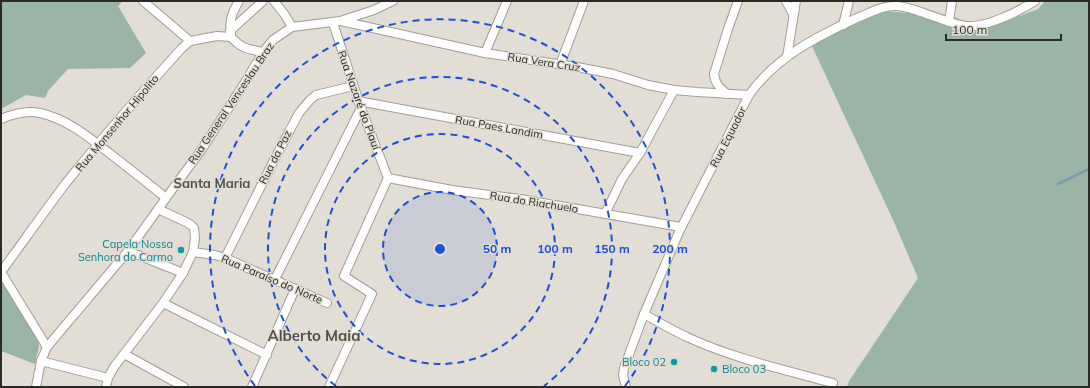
<svg xmlns="http://www.w3.org/2000/svg" width="1090" height="388" font-family="Mulish,sans-serif">
	<rect width="100%" height="100%" fill="#e2ded5"/>
	<g fill="#9ab5a5">
		<path d="M1,1H123L118,6L146,53L130,68L68,69L48,91L45,98L26,95L1,109Z"/>
		<path d="M1045,1H1089V387H847L849,381L918,278L894,222L811,44L884,11L955,17L979,31L1038,9Z"/>
		<path d="M1,279L38,337L39,346L35,364L1,351Z"/>
	</g>
	<g fill="none" stroke-linecap="round" stroke-linejoin="round">
		<path stroke="#7b9db2" stroke-width="2.5" d="M1058,184L1089,169"/>
		<defs>
			<g id="street">
				<path d="M143,1L190,41"/>
				<path d="M274,1L285,15L292,27"/>
				<path d="M786,1L793,14"/>
				<path d="M341,21L485,53L577,67L613,74L648,85L674,90L697,92L749,95"/>
				<path d="M949,22L952,1"/>
				<path d="M333,23L361,108L388,178"/>
				<path d="M843,25L849,1"/>
				<path d="M230,31L263,1"/>
				<path d="M231,34C229,20 232,13 239,1"/>
				<path d="M485,53L507,1"/>
				<path d="M787,57L796,1"/>
				<path d="M560,65L584,1"/>
				<path d="M727,94C720,88 715,84 714,74L728,29L738,1"/>
				<path d="M358,101L640,153"/>
				<path d="M1,119C13,114 26,110 40,113C68,119 91,139 113,156C131,170 149,184 166,198"/>
				<path d="M388,178L452,190L520,199L681,227"/>
				<path d="M605,214L622,179L640,153L674,90"/>
				<path d="M128,251L183,273"/>
				<path d="M193,252L215,255L225,258L327,303"/>
				<path d="M225,258L275,158L299,113L310,100L316,95L353,86"/>
				<path d="M274,281L361,108"/>
				<path d="M163,303L267,355"/>
				<path d="M644,314C658,322 672,330 687,337C732,358 785,370 833,383"/>
				<path d="M47,347L1,272C23,242 44,212 66,183C103,137 142,92 182,48L190,41L217,36L231,37C242,49 248,49 263,52"/>
				<path d="M124,354L184,387"/>
				<path d="M41,361L108,378"/>
				<path d="M36,387L41,361L47,347L128,251L166,198L202,149L244,84L263,52L273,40L292,27L340,21L374,10L393,1"/>
				<path d="M106,387L108,378L114,367L163,303L183,273L193,252L195,238L194,228L191,225L186,222L158,209"/>
				<path d="M252,387L295,289"/>
				<path d="M329,387L372,294L344,276L388,178"/>
				<path d="M626,387L623,375L624,368L644,314L679,232L749,95C776,57 816,37 857,18C870,13 883,5 897,6C911,7 925,14 938,18C947,21 957,25 967,26C986,28 1019,11 1035,1"/>
			</g>
		</defs>
		<use href="#street" stroke="#a09d94" stroke-width="10"/>
		<use href="#street" stroke="#fff" stroke-width="8"/>
	</g>
	<circle cx="440" cy="249" r="57" fill="#1d4ed8" fill-opacity=".12"/>
	<g fill="none" stroke="#1d4ed8" stroke-width="2" stroke-dasharray="7 5">
		<circle cx="440" cy="249" r="57"/>
		<circle cx="440" cy="249" r="115"/>
		<path d="M336 386A172 172 0 1 1 544 386"/>
		<path d="M255 386A230 230 0 1 1 625 386"/>
	</g>
	<g fill="#0f9aa8" stroke="#e2ded5" stroke-width="1.5">
		<circle cx="181" cy="250" r="4"/>
		<circle cx="674" cy="362" r="4"/>
		<circle cx="714" cy="369" r="4"/>
	</g>
	<g text-anchor="middle" stroke-width="3" stroke-linejoin="round" paint-order="stroke">
		<g font-size="11" fill="#2b2a26" stroke="#e2ded5">
			<text transform="translate(544 62) rotate(9)" y="4">Rua Vera Cruz</text>
			<text transform="translate(359 100) rotate(70)" y="4">Rua Nazaré do Piauí</text>
			<text transform="translate(231 103) rotate(-56)" y="4">Rua General Venceslau Braz</text>
			<text transform="translate(117 123) rotate(-50)" y="4">Rua Monsenhor Hipolito</text>
			<text transform="translate(499 127) rotate(10)" y="4">Rua Paes Landim</text>
			<text transform="translate(728 137) rotate(-63)" y="4">Rua Equador</text>
			<text transform="translate(275 157) rotate(-63)" y="4">Rua da Paz</text>
			<text transform="translate(534 202) rotate(9)" y="4">Rua do Riachuelo</text>
			<text transform="translate(272 279) rotate(23)" y="4">Rua Paraíso do Norte</text>
		</g>
		<g font-size="11" fill="#0d838f" stroke="#e2ded5" text-anchor="end">
			<text x="173" y="248">Capela Nossa<tspan x="173" dy="13">Senhora do Carmo</tspan></text>
			<text x="666" y="366">Bloco 02</text>
			<text x="722" y="373" text-anchor="start">Bloco 03</text>
		</g>
		<g font-size="13" font-weight="bold" fill="#535048" stroke="#e2ded5">
			<text x="212" y="188">Santa Maria</text>
		</g>
		<g font-size="15" font-weight="bold" fill="#535048" stroke="#e2ded5">
			<text x="314" y="341">Alberto Maia</text>
		</g>
	</g>
	<circle cx="440" cy="249" r="6" fill="#1d4ed8" stroke="#e2ded5" stroke-width="2"/>
	<g font-size="12" text-anchor="middle" font-weight="bold" fill="#1d4ed8" stroke="#e2ded5" stroke-width="3" stroke-linejoin="round" paint-order="stroke">
		<text x="497" y="253">50 m</text>
		<text x="555" y="253">100 m</text>
		<text x="612" y="253">150 m</text>
		<text x="670" y="253">200 m</text>
	</g>
	<rect width="1090" height="388" fill="none" stroke="#2b2a26" stroke-width="4"/>
	<path d="M946 34v6h115v-6" fill="none" stroke="#2b2a26" stroke-width="2"/>
	<text x="952" y="34" font-size="12" fill="#2b2a26" stroke="#e2ded5" stroke-width="3" paint-order="stroke">100 m</text>
</svg>
